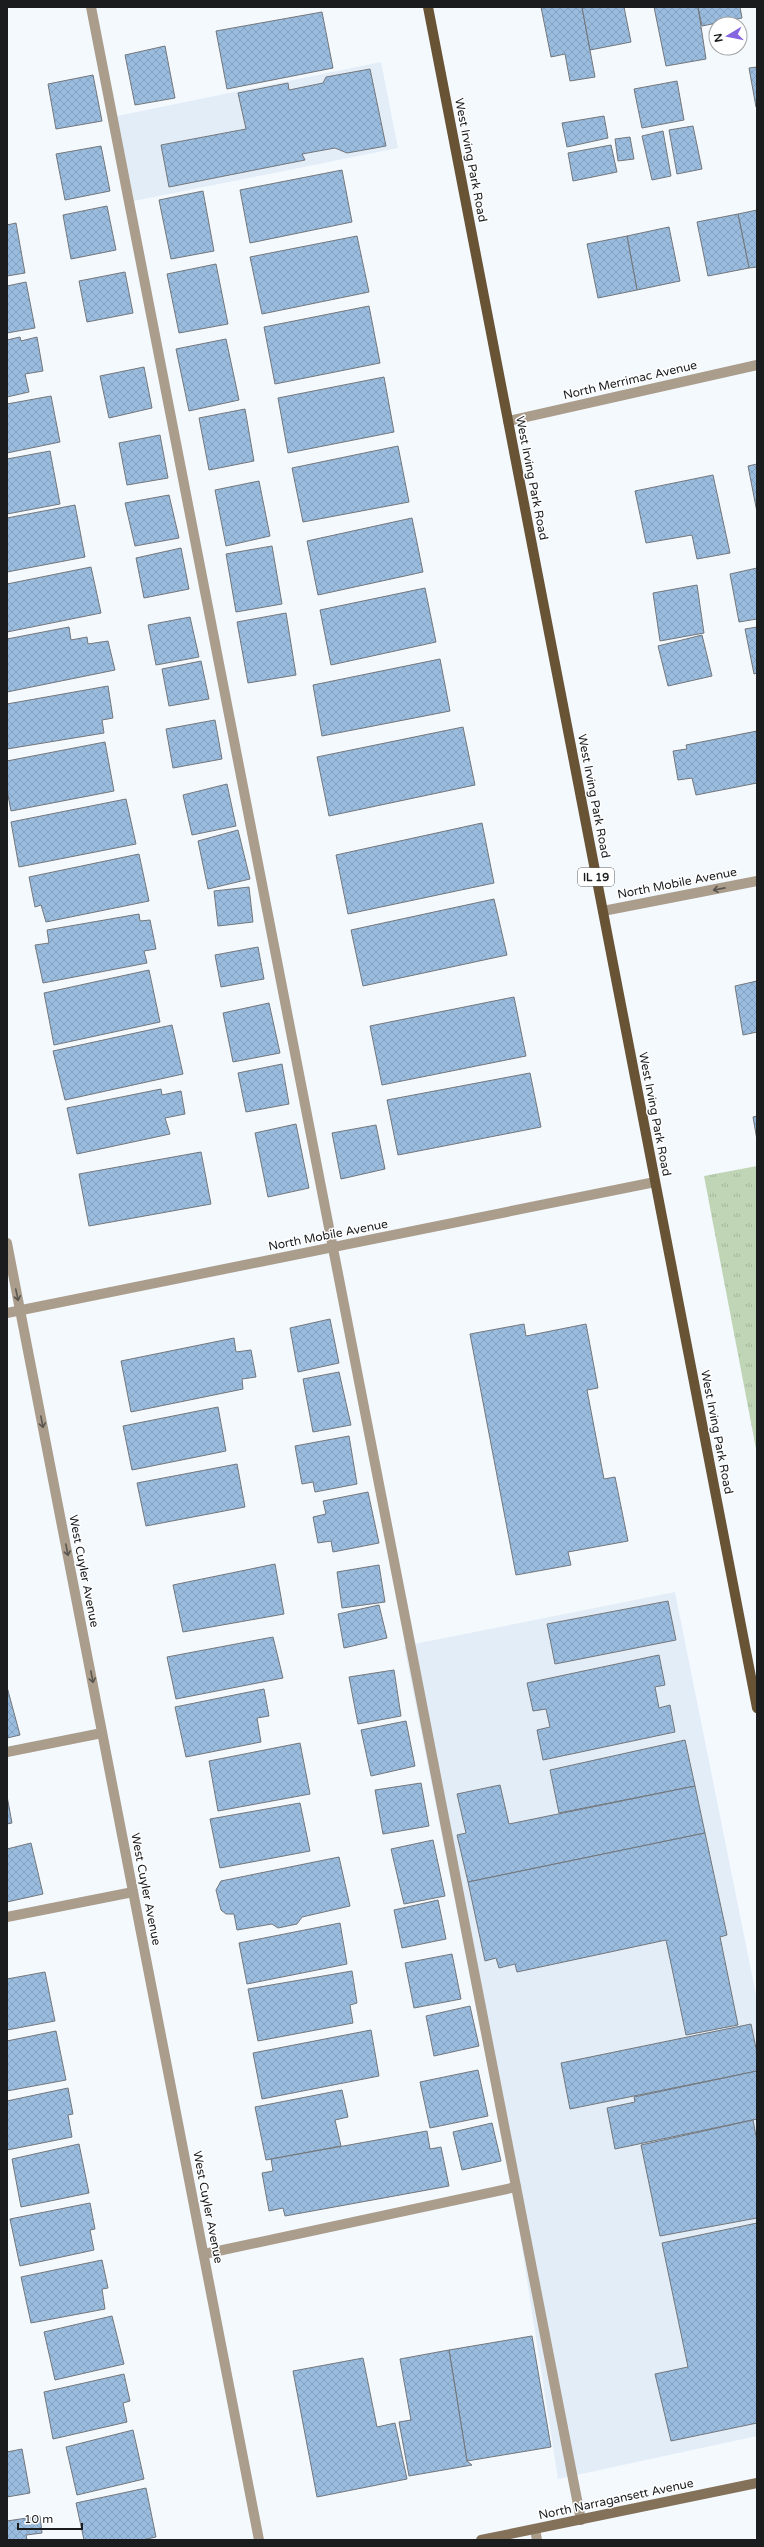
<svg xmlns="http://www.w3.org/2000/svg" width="764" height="2547" font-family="'Varela Round',sans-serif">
	<defs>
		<pattern id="grass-tufts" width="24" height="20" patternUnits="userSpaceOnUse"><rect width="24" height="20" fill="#bfd5b6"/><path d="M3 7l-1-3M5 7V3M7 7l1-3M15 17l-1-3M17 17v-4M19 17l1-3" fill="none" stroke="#a4b69c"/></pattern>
		<pattern id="building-cross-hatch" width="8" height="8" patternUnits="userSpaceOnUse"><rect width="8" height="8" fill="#9abcdf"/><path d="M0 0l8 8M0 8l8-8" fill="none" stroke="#84a1bf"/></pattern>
	</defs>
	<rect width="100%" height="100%" fill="#f4f9fe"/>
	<g fill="#e3edf8">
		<path d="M381,62L398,148L134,201L117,116Z"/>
		<path d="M675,1592L757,2000V2436L558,2479L514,2197L404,1646Z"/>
	</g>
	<path fill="url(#grass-tufts)" d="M757,1166V1454L704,1176Z"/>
	<g fill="url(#building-cross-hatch)" stroke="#73777b">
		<path d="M541,7H582L595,77L570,81L565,54L551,57Z"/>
		<path d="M582,7H624L631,42L590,50Z"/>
		<path d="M654,7H698L706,59L666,66Z"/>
		<path d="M698,7H740L742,18L702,26Z"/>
		<path d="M322,12L333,68L227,89L216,31Z"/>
		<path d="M165,46L175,98L135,105L125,55Z"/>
		<path d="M757,67V107H756L749,68Z"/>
		<path d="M370,69L386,146L347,153L335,148L302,154L305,160L169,187L161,145L246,129L238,93L288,83L289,90L323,83L326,77Z"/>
		<path d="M93,75L102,121L56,129L48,84Z"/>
		<path d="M677,81L684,120L642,128L634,89Z"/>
		<path d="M604,116L608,138L567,147L562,123Z"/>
		<path d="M693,126L702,169L677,174L669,130Z"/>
		<path d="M663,131L671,176L652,180L642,136Z"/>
		<path d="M630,137L634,159L618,161L615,139Z"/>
		<path d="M611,145L617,172L573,181L568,153Z"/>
		<path d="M101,146L110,191L65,200L56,154Z"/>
		<path d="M342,170L352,222L250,243L240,190Z"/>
		<path d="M203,191L214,251L171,259L159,200Z"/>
		<path d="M107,206L116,250L71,259L63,215Z"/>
		<path d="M757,210V267L749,268L738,214Z"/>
		<path d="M738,214L749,268L708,276L697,222Z"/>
		<path d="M16,223L25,273L7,276V225Z"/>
		<path d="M669,227L680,281L637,290L627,236Z"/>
		<path d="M357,236L369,292L262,314L250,257Z"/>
		<path d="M627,236L637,290L598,298L587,244Z"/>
		<path d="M216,264L228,324L179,333L167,274Z"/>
		<path d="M125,272L133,313L87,322L79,281Z"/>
		<path d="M26,282L35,328L7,333V286Z"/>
		<path d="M369,306L380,363L275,384L264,327Z"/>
		<path d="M20,337L21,341L37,337L43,371L25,374L29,392L7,397V340Z"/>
		<path d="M226,339L239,400L189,411L176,349Z"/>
		<path d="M144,367L152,408L109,418L100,376Z"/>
		<path d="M384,377L394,432L288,453L278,398Z"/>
		<path d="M51,396L60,442L7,453V404Z"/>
		<path d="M245,409L254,461L209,470L199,418Z"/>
		<path d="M160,435L168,478L127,485L119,443Z"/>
		<path d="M398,446L409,502L303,522L292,468Z"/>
		<path d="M50,451L60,504L7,514V459Z"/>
		<path d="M757,464V512L748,466Z"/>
		<path d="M713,475L730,553L697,559L692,535L646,543L635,491Z"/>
		<path d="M259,481L270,536L226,546L215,490Z"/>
		<path d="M169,495L179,538L135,546L125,503Z"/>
		<path d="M75,505L85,557L7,572V518Z"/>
		<path d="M412,518L423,572L318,595L307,541Z"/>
		<path d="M272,546L282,604L236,612L226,554Z"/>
		<path d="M181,548L189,589L144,598L136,558Z"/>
		<path d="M91,567L101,613L7,632V584Z"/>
		<path d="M757,568V619L739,622L730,574Z"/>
		<path d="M697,585L704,633L660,641L653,593Z"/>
		<path d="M425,588L436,642L331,665L320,610Z"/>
		<path d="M286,613L296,675L248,683L237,622Z"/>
		<path d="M190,617L199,657L156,665L148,625Z"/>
		<path d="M69,627L71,640L87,637L88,644L108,641L115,670L7,692V639Z"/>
		<path d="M757,627V673L754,674L745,629Z"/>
		<path d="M702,635L712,676L668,686L658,646Z"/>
		<path d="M440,659L450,711L322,736L313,685Z"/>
		<path d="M201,661L209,699L169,706L162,669Z"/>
		<path d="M108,686L113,718L102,720L104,733L7,749V704Z"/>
		<path d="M215,720L222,759L173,768L166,729Z"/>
		<path d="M463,727L475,785L329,816L317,757Z"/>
		<path d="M757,731V783L696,795L692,778L678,780L673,751L687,749L686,745Z"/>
		<path d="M105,742L114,791L11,811L7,790V761Z"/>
		<path d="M227,784L236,826L192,835L183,795Z"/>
		<path d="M126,799L136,844L19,867L11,822Z"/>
		<path d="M482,823L494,883L348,914L336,855Z"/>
		<path d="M238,830L250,879L208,889L198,841Z"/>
		<path d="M139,854L149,901L46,922L41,905L35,907L29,877Z"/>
		<path d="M249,887L253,922L218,926L214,891Z"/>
		<path d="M494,899L507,955L363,986L351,930Z"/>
		<path d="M139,914L140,921L150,920L156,949L144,951L147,963L43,983L35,945L49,943L47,930Z"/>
		<path d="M258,947L264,979L221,987L215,955Z"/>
		<path d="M149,970L160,1022L54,1045L44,993Z"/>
		<path d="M757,981V1032L743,1035L735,986Z"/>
		<path d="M514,997L526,1056L382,1085L370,1026Z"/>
		<path d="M269,1003L280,1053L233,1062L223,1013Z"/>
		<path d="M172,1025L183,1074L65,1100L53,1051Z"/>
		<path d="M282,1064L289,1104L246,1112L238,1073Z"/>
		<path d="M530,1073L541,1127L398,1155L387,1100Z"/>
		<path d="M161,1089L162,1095L181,1091L185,1114L165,1118L170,1134L77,1154L67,1108Z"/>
		<path d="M757,1116V1140L753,1117Z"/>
		<path d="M296,1124L309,1188L268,1197L255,1133Z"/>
		<path d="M376,1125L385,1169L341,1179L332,1133Z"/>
		<path d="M201,1152L211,1204L89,1226L79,1174Z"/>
		<path d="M330,1319L339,1363L298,1372L290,1328Z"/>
		<path d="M524,1324L526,1336L586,1324L598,1388L587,1390L604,1479L615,1477L628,1541L568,1552L571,1565L516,1575L470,1334Z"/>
		<path d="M234,1338L236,1352L251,1350L256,1377L242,1379L243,1389L131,1412L121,1361Z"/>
		<path d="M339,1372L351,1425L313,1432L303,1379Z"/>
		<path d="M218,1407L226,1451L132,1470L123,1426Z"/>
		<path d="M349,1436L357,1484L315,1492L313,1482L302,1484L295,1446Z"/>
		<path d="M237,1464L245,1507L146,1526L137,1483Z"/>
		<path d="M368,1492L379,1543L333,1552L331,1541L318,1543L313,1517L326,1514L323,1501Z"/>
		<path d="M275,1564L284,1614L183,1632L173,1585Z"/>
		<path d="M379,1565L385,1602L342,1608L337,1572Z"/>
		<path d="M668,1601L676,1640L555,1664L547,1624Z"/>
		<path d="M379,1605L387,1638L344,1648L338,1614Z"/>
		<path d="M273,1637L283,1678L176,1699L167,1657Z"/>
		<path d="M659,1655L665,1685L655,1687L659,1708L670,1705L675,1732L543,1760L537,1730L550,1727L546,1709L533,1711L527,1683Z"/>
		<path d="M394,1670L401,1716L358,1724L349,1677Z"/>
		<path d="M7,1687L20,1735L7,1738Z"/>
		<path d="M264,1689L269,1716L257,1718L261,1742L186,1757L175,1707Z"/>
		<path d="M406,1721L415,1766L371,1776L361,1730Z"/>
		<path d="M685,1740L695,1786L559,1813L550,1770Z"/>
		<path d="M300,1743L310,1794L218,1811L209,1761Z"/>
		<path d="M421,1783L429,1826L383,1834L375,1790Z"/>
		<path d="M500,1785L509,1824L695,1786L705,1833L468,1882L457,1835L466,1833L457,1794Z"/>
		<path d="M7,1796L12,1823L7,1824Z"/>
		<path d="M300,1803L310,1851L220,1868L210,1819Z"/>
		<path d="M705,1833L727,1935L720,1937L738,2025L686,2035L666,1940L517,1972L515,1964L499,1968L496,1958L485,1961L468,1882Z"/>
		<path d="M433,1840L445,1896L404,1904L391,1849Z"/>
		<path d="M31,1843L43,1894L7,1902V1849Z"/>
		<path d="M339,1857L350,1906L302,1917L297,1924L278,1928L272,1924L237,1930L234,1914H226L221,1910L216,1890L221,1881Z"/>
		<path d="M438,1900L446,1939L402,1948L394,1910Z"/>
		<path d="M340,1923L347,1964L247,1984L239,1943Z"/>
		<path d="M452,1954L461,1999L414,2008L405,1963Z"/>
		<path d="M352,1971L357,2003L350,2005L353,2023L258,2041L248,1989Z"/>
		<path d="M45,1972L55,2021L7,2030V1979Z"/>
		<path d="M470,2006L479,2046L434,2056L426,2016Z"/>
		<path d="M751,2024L757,2053V2071L570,2109L561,2063Z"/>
		<path d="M371,2030L379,2076L262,2099L253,2053Z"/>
		<path d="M56,2031L66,2080L7,2091V2041Z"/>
		<path d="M478,2070L488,2116L430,2128L420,2082Z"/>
		<path d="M757,2071V2119L615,2149L607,2108L635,2102L634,2097Z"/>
		<path d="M68,2088L73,2114L68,2115L72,2137L7,2150V2101Z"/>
		<path d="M342,2090L348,2117L335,2120L341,2146L266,2160L255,2107Z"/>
		<path d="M753,2120L757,2141V2218L660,2236L641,2145Z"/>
		<path d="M492,2123L501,2161L462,2170L453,2132Z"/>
		<path d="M427,2131L430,2149L441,2147L449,2186L285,2216L283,2208L269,2211L262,2173L273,2171L271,2159Z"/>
		<path d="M79,2144L89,2193L21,2207L12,2159Z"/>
		<path d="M90,2203L95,2229L90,2230L94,2250L20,2266L10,2219Z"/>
		<path d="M757,2223V2423L671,2441L655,2374L688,2367L662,2243Z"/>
		<path d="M102,2260L108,2288L102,2289L105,2309L31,2323L21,2277Z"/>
		<path d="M112,2316L124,2364L55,2380L44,2332Z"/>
		<path d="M532,2336L551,2447L467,2461L449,2350Z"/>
		<path d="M449,2350L467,2461L472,2465L409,2476L399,2422L411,2420L400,2359Z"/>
		<path d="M363,2358L377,2427L395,2423L407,2479L317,2497L293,2371Z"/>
		<path d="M124,2374L130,2401L123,2403L127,2422L53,2439L44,2392Z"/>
		<path d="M133,2430L144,2479L77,2495L66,2447Z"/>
		<path d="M22,2449L30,2493L7,2497V2452Z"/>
		<path d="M146,2488L156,2537L142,2540H84L76,2503Z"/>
		<path d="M40,2516L42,2533L26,2535L27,2540H7V2521Z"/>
	</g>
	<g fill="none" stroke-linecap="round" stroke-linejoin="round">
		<g stroke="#aa9d8c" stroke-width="10">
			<path d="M91,7L581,2520"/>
			<path d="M7,1752L102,1733"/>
			<path d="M7,1917L133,1892"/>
			<path d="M204,2254L516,2187"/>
			<path d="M535,2529L537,2540"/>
		</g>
		<g stroke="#aa9d8c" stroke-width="10">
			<path d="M508,421L757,365"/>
			<path d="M603,911L757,881"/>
			<path d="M7,1243L259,2540"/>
			<path d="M7,1313L655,1182"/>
		</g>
		<path stroke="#837259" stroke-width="10" d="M481,2540L757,2483"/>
		<path stroke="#685335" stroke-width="10" d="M428,7L757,1708"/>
	</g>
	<defs><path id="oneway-shaft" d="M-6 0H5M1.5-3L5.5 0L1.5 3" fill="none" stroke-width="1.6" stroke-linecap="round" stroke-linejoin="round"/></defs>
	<g stroke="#5b564f">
		<use href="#oneway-shaft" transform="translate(719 889) rotate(169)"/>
		<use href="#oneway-shaft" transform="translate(17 1295) rotate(78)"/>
		<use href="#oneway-shaft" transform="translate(42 1422) rotate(79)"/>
		<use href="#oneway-shaft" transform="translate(67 1550) rotate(79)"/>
		<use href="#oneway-shaft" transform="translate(92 1677) rotate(79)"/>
	</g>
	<g text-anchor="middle" stroke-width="3" stroke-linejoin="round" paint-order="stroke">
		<rect fill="#fff" stroke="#5f6061" stroke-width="1" x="578" y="868" width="36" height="18" rx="3"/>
		<g font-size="11" font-weight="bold" fill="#1a1c1d">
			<text x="596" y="881">IL 19</text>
		</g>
		<g font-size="12" fill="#1a1c1d" stroke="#fff">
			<text transform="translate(471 160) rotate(79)" y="4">West Irving Park Road</text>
			<text transform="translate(630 380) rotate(-13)" y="4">North Merrimac Avenue</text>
			<text transform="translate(532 478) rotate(79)" y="4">West Irving Park Road</text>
			<text transform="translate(594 796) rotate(79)" y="4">West Irving Park Road</text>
			<text transform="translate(677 883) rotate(-11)" y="4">North Mobile Avenue</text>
			<text transform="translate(655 1114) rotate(79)" y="4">West Irving Park Road</text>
			<text transform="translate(328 1235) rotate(-11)" y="4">North Mobile Avenue</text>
			<text transform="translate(717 1432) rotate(79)" y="4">West Irving Park Road</text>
			<text transform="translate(84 1571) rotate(79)" y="4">West Cuyler Avenue</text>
			<text transform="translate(146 1889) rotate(79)" y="4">West Cuyler Avenue</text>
			<text transform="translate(208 2207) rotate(79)" y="4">West Cuyler Avenue</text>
			<text transform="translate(616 2499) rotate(-12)" y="4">North Narragansett Avenue</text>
		</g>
	</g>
	<rect width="764" height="2547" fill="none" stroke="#1a1c1d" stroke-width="16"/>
	<g transform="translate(728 36) rotate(260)"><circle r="19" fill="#ffffff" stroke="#a3a4a5"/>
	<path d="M0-3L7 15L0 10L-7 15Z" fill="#8565e0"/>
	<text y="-6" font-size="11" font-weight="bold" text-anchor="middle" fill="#1a1c1d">N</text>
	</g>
	<path d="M18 2523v6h64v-6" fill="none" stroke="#1a1c1d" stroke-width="2"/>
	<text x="24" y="2523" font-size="12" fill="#1a1c1d" stroke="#ffffff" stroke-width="3" paint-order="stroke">10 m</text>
</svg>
